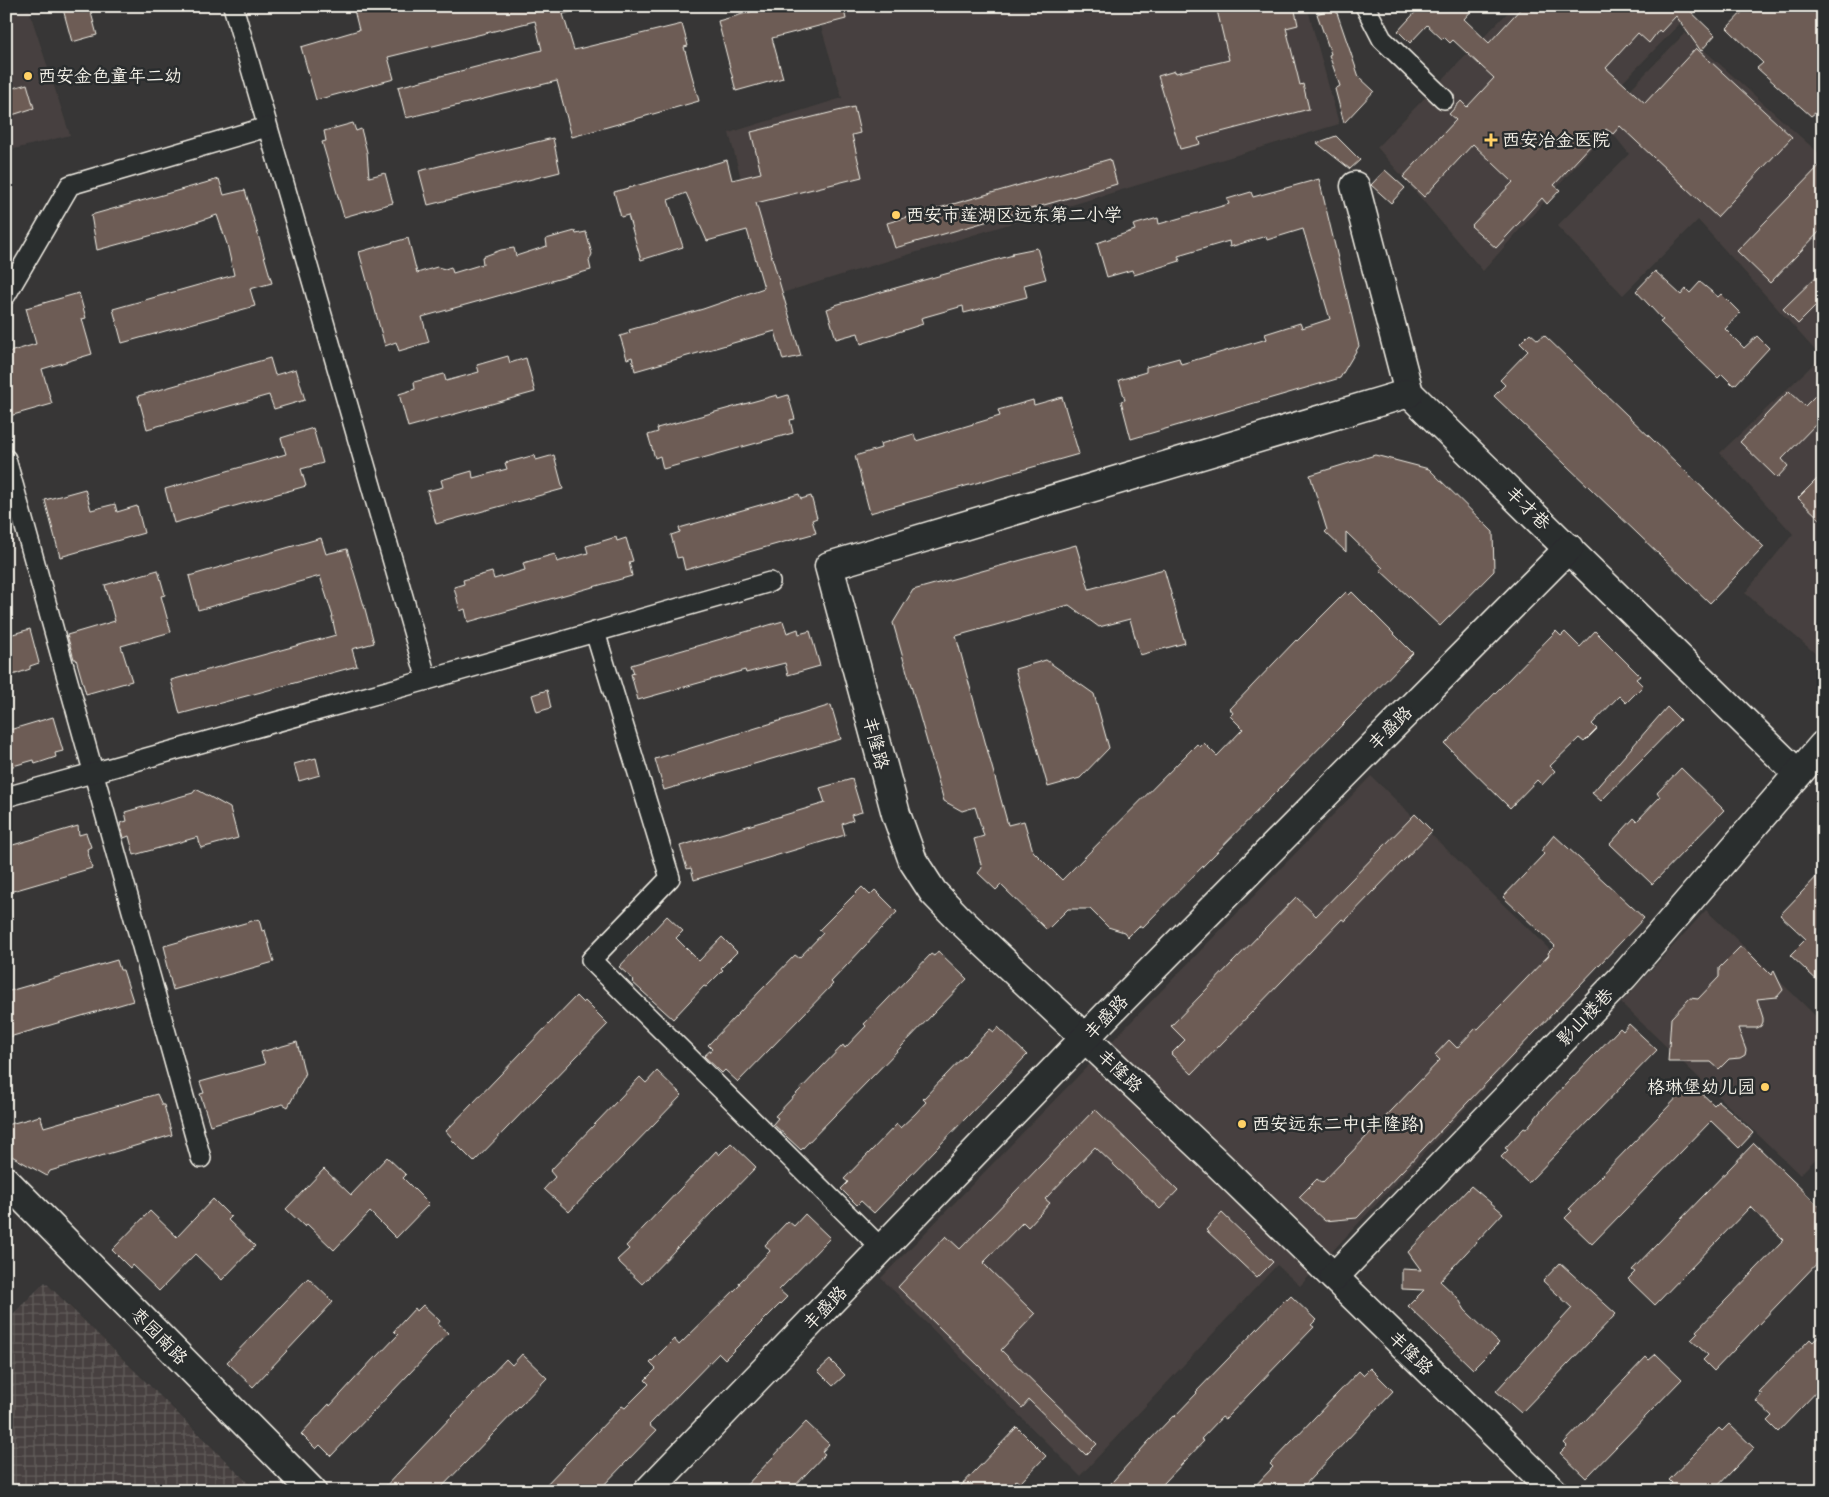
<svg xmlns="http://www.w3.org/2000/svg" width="1829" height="1497" font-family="'Gochi Hand','LXGW WenKai TC',sans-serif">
	<defs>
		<pattern id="industrial-grid" width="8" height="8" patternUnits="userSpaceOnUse" patternTransform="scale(1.25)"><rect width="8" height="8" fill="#47413f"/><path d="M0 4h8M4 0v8" fill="none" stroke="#625d5b"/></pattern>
	</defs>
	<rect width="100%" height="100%" fill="#373636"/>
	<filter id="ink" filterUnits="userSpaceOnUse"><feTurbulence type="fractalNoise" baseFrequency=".02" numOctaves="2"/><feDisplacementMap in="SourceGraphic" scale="10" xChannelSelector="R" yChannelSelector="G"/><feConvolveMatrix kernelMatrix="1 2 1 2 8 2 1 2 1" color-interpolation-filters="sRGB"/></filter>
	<g filter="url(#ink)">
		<g fill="#47413f">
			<path d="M815,6H1307L1339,124L772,296L729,133L842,98Z"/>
			<path d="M1514,6H1697L1588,118L1605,133L1483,271L1377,147Z"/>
			<path d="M29,10L70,135L6,151V16Z"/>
			<path d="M1685,33L1823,157V660L1745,593L1793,534L1720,453L1821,357L1698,220L1623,295L1557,226L1629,154L1601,119Z"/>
			<path d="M1371,776L1583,982L1300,1286L1277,1265L1080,1476L881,1278Z"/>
			<path d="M1706,910L1823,1023V1151L1800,1175L1621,1003Z"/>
		</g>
		<path fill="url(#industrial-grid)" d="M45,1282L256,1491H6V1321Z"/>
		<g fill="#6d5c55" stroke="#f4f1e8">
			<path d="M73,6H81L82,12L90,9L97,35L72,42L63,9Z"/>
			<path d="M353,6H368L369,10L384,6H570L571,12L563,14L574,50L682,24L688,46L684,47L699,101L572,137L557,81L406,118L398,87L542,50L535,21L388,57L394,79L316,100L301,47L359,30Z"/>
			<path d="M756,6H843L846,19L772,38L783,78L736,91L718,21L757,10Z"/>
			<path d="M1216,6H1294L1298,25L1286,28L1300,85L1303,84L1309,109L1198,138L1200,144L1180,149L1158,76L1175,71L1176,73L1229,60Z"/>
			<path d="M1421,6H1476L1464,19L1489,43L1523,6H1685L1715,35L1701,51L1676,16L1661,32L1659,30L1649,43L1638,33L1606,68L1645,103L1696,48L1792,137L1717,217L1620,126L1613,134L1606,129L1554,185L1560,190L1547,204L1542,198L1496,248L1471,226L1513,182L1473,144L1424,197L1403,177L1456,120L1449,114L1461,101L1467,107L1494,78L1453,40L1450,43L1444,37L1442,39L1427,25L1410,43L1398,31Z"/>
			<path d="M1748,6H1812L1823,17V107L1811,116L1757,68L1763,63L1727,28Z"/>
			<path d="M1335,7L1359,77L1374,91L1344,123L1335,89L1340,86L1329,55L1331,54L1317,14Z"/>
			<path d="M27,84L34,108L6,117V90Z"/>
			<path d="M854,107L860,133L852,135L862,177L756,203L801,356L783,360L775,331L635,371L632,357L627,359L620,336L630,333L629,330L703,309L764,288L747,230L707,241L686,193L668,200L683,247L641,260L628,215L621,217L614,192L727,160L732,180L761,173L751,132Z"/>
			<path d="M353,123L356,131L361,129L367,152L369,177L385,173L393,203L344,217L322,142L326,141L324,131Z"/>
			<path d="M1336,136L1360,160L1350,169L1317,143Z"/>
			<path d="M553,138L560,172L428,205L419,171Z"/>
			<path d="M1110,159L1117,184L895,248L887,223Z"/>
			<path d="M1823,162V228L1770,283L1737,251Z"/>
			<path d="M1385,170L1405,188L1391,203L1371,185Z"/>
			<path d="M219,179L224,195L245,190L272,283L250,289L255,306L122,343L113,309L234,275L227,244L217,215L179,228L97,250L91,215Z"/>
			<path d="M1319,179L1359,346L1340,378L1131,439L1121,401L1125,400L1119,380L1146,372V367L1179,358L1181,364L1267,339L1265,334L1300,323L1302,328L1330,319L1303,229L1267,240L1266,236L1230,247L1229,241L1178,256L1180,261L1134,275L1132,270L1107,277L1097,243L1135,230L1133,225L1158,218L1159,224L1229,204L1227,199L1251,192L1253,197Z"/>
			<path d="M575,231L576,234L586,232L592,254L589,261L591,270L422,317L429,342L399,351L396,342L385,346L359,252L408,238L417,273L437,267L445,269L451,267L453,273L483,264L482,257L501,250L514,248L516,256L547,246L546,239Z"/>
			<path d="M1037,248L1046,279L1024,285L1027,297L964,313L963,306L921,318L923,324L861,344L858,333L836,339L827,309L835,306V305L1013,255L1012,253Z"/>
			<path d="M1823,270V299L1798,324L1783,309Z"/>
			<path d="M1655,271L1681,295L1686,289L1690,293L1700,282L1718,297L1721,294L1740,313L1725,329L1744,348L1757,336L1769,348L1736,384L1733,385L1722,374L1718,378L1660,322L1663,320L1636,291Z"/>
			<path d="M79,293L86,318L82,319L92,354L42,369L52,404L6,417V353L36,344L26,308Z"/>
			<path d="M1530,333L1538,340L1544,335L1764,547L1710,603L1494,396L1505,385L1500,380L1528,351L1520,343Z"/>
			<path d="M508,356L510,363L526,358L535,392L408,427L399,394L415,389L414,382L444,374L446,381L479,372L477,365Z"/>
			<path d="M270,358L275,375L296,369L305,400L274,409L269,395L147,429L138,396Z"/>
			<path d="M1823,388V417L1782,459L1788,466L1777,478L1740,442L1789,391L1805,406Z"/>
			<path d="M777,395L778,398L788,395L795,419L790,420L793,433L663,469L660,456L655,458L648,435L658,432L657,428Z"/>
			<path d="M1062,397L1079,454L870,513L855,456L881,448L880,444L914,434L916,441L1000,416L998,410L1033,400L1034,405Z"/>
			<path d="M313,428L323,463L301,469L306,486L174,523L165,489L286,454L281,438Z"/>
			<path d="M535,455L536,460L554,455L563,489L436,524L427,491L443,487L441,480L472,471L473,478L507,469L505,463Z"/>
			<path d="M1375,455L1429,469L1493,532L1494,571L1440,626L1380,570L1383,568L1346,532V552L1325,532L1327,530L1310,475Z"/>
			<path d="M1823,473V522L1798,498Z"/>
			<path d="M85,489L91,510L115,504L117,512L137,506L144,533L60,557L45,500Z"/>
			<path d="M799,494L801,499L811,496L817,518L812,520L816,533L685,570L682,557L677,558L671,535L680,532L679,528Z"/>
			<path d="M616,537L617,541L626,538L633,561L629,562L632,576L468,622L465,609L460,611L454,587L464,584L463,580L492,572L494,579L525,570L523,563L555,554L557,562L588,553L586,546Z"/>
			<path d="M321,538L326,554L347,549L365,609L374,643L352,649L357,666L180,714L171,680L336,635L332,617H333L320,576L198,610L189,576Z"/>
			<path d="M1076,545L1089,589L1164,569L1185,643L1140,655L1130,619L1099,627L1069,605L956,636L1008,825L1024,821L1033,851L1062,880L1197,744L1200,747L1204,743L1217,756L1243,729L1230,716L1233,713L1230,709L1296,640L1297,641L1346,592L1349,595L1352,592L1413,653L1142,928L1139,926L1128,937L1124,932L1108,927L1090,909H1068L1047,930L1001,885L996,890L978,873L982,868L974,839L984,836L975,807L962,811L944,801L893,623L913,590Z"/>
			<path d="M158,570L165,595L161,596L171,632L121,646L132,681L86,694L76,659H74L67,635L115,621L105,585Z"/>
			<path d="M783,621L787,633L798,629L799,634L810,631L820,666L788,675L785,663L746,673L745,670L638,700L631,674L634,673L631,665Z"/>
			<path d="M30,629L39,663L30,666V669L10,676L6,664V636Z"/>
			<path d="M1556,631L1561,636L1565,632L1580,647L1595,631L1640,676L1636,679L1643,686L1626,703L1619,696L1592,724L1597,729L1584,742L1579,738L1550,766L1555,771L1542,785L1537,780L1510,808L1445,744Z"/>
			<path d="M1046,660L1094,694L1109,748L1080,778L1048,787L1015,669Z"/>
			<path d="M547,690L551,708L537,712L532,695Z"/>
			<path d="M831,705L841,739L664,790L655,759Z"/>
			<path d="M1667,707L1680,720L1601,801L1592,793Z"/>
			<path d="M53,717L63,751L55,753L56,757L35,764L34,760L6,768V731Z"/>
			<path d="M316,758L320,775L299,781L294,764Z"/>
			<path d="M1681,768L1724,810L1652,884L1610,844L1634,818L1637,821L1660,797L1657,793Z"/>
			<path d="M852,779L862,812L851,815L853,820L842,824L845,835L694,880L691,868L687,869L680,846L825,803L820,788Z"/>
			<path d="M196,789L230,808L238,838L201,848L198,837L134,855L129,836L124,838L120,823L127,821L125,812L193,793Z"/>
			<path d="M1415,814L1432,831L1345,921L1342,919L1192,1074L1171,1054L1185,1040L1171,1026L1296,897L1316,916Z"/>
			<path d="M78,826L79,835L86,833L91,847L87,849L92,868L6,893V847Z"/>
			<path d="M1554,835L1644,918L1357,1218L1325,1221L1299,1197L1317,1179L1322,1183L1440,1060L1435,1055L1449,1040L1457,1048L1476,1028L1478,1029L1549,955L1548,953L1555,946L1503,897L1544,854L1541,851Z"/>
			<path d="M1823,870V986L1790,955L1806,939L1780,915Z"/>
			<path d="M862,887L870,895L875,890L897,912L831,982L833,984L738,1082L725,1070L722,1073L704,1056L712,1049L708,1045L795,955L799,958L823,933L819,930Z"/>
			<path d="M667,916L683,931L676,938L699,961L722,937L737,952L721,968L723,970L706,987L704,986L673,1019L632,982L634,980L619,967Z"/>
			<path d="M259,919L262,931L265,930L274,962L173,990L165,959L167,958L164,946Z"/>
			<path d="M1740,947L1746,950L1771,975L1774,971L1783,990L1777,997L1757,999L1763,1018V1022L1761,1026L1757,1028H1738L1746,1050L1745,1055L1740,1058L1729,1059L1719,1069L1711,1062H1668L1671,1018L1690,998L1698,999L1719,977V968Z"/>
			<path d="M938,951L967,979L801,1150L773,1124L778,1118L775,1116L843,1045L845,1048L866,1026L864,1024L931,954L934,956Z"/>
			<path d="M117,960L120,970H123L133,1001L6,1038V992Z"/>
			<path d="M576,996L583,1003L585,1001L608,1024L474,1162L451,1139L452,1138L446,1131Z"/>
			<path d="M1629,1024L1657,1050L1528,1183L1501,1157L1508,1150L1505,1148L1524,1128L1526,1129L1544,1107L1620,1028L1623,1031Z"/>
			<path d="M998,1027L1027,1055L874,1213L861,1201L857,1205L841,1189L848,1182L844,1179L897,1124L900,1128L915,1114L926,1102L923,1099L990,1029L994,1032Z"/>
			<path d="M297,1042L305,1075L288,1107L283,1104L210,1125L200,1094L204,1093L200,1082L265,1064L261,1052Z"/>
			<path d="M657,1071L682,1095L569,1212L544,1189L555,1177L550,1171L640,1077L646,1083Z"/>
			<path d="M1691,1083L1714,1105L1718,1101L1730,1111L1753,1133L1739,1148L1711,1121L1592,1244L1565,1218L1572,1211L1569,1209Z"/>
			<path d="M157,1094L162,1105H164L172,1135L50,1171L47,1176L8,1154L11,1150L6,1125L40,1116L44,1127Z"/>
			<path d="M1095,1109L1178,1190L1160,1209L1095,1147L1045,1199L1050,1203L1028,1227L1023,1222L983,1263L1035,1314L1001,1350L1097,1444L1086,1455L1029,1400L1022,1408L898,1287L946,1236L960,1249Z"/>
			<path d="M731,1143L756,1167L642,1284L617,1260L629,1249L626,1246L716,1151L719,1155Z"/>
			<path d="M1754,1143L1823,1210V1257L1714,1371L1703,1360L1708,1355L1691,1340L1698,1333L1696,1331L1784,1240L1750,1207L1655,1305L1628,1279L1635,1272L1632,1270Z"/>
			<path d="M387,1157L406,1175L403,1178L429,1204L396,1238L370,1212L334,1250L307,1224L305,1227L286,1209L324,1169L351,1195Z"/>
			<path d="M1471,1186L1503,1213L1440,1281L1458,1298L1465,1310L1499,1343L1473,1369L1408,1306L1424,1290L1402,1289V1269L1421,1270L1408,1252Z"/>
			<path d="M213,1199L231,1217L228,1220L255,1246L222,1280L195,1254L159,1291L132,1265L130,1268L112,1250L150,1211L177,1237Z"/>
			<path d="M1222,1213L1273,1262L1257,1278L1206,1230Z"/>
			<path d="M805,1214L830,1238L779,1290L787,1297L725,1359L719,1353L649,1425L656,1431L598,1491H593L585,1484L579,1491H540L622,1406L625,1408L649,1384L645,1380L656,1369L650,1363L674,1339L679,1345L740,1285L739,1283L770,1251L765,1245L788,1221L794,1226Z"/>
			<path d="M1560,1263L1616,1314L1521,1413L1496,1391L1572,1308L1543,1281Z"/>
			<path d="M308,1278L333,1302L253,1387L227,1362Z"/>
			<path d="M1291,1296L1316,1320L1311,1325L1314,1327L1225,1419L1222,1417L1201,1439L1204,1441L1164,1483L1157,1491H1104L1148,1442L1173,1416L1174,1417L1197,1393L1196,1392L1286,1299L1287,1300Z"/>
			<path d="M423,1305L440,1321L438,1324L448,1333L331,1456L320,1445L316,1449L301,1434L329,1404L330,1406L375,1357L376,1358L398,1335L394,1331L415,1308L417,1311Z"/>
			<path d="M1823,1331V1385L1778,1432L1767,1421L1772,1416L1756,1401L1762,1394L1759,1392L1810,1339L1813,1342Z"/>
			<path d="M522,1354L547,1378L438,1491H381L506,1359L512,1365Z"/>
			<path d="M1656,1354L1682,1379L1586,1478L1560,1453L1567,1446L1564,1443L1646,1357L1649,1360Z"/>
			<path d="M830,1360L845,1375L833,1386L818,1371Z"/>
			<path d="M1370,1368L1393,1391L1299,1491H1250L1273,1467L1270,1464L1359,1371L1363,1375Z"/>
			<path d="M806,1422L829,1444L822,1452L825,1454L790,1491H741Z"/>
			<path d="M1729,1424L1754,1448L1713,1491H1664L1672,1483L1669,1480L1719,1428L1722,1431Z"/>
			<path d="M1017,1427L1046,1456L1020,1483L1016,1480L1006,1491H956Z"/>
		</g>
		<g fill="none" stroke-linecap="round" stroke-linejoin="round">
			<defs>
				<g id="street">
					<path d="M233,6L427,680"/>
					<path d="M1365,6L1382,39L1444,99"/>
					<path d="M6,295L70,185L267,127"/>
					<path d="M6,459L201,1158"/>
					<path d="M595,632L670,878L591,960L882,1249"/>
					<path d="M6,797L427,680L770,582"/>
				</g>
				<g id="secondary">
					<path d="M1355,186L1409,393L1798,774"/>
					<path d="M1409,393L829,566L896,814L913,861L933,892L959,919L1215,1161L1553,1491"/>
					<path d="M6,1181L312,1491"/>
					<path d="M1334,1277L1624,976L1823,745"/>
					<path d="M648,1491L1109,1013L1569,548"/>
				</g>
			</defs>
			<use href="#street" stroke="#f4f1e8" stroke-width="22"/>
			<use href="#secondary" stroke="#f4f1e8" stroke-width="31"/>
			<use href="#street" stroke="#2a2d2e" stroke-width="19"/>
			<use href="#secondary" stroke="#2a2d2e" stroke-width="28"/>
		</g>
	</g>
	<g fill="#ffd166" stroke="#2a2d2e" stroke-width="2">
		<circle cx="28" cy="76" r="5"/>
		<path d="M1488.5 132.5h5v5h5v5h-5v5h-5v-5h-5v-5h5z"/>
		<circle cx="896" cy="215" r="5"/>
		<circle cx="1765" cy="1087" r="5"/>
		<circle cx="1242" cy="1124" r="5"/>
	</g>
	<g text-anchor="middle" stroke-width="5" stroke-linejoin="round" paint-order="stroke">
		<g font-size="18" fill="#f4f1e8" stroke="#2a2d2e" text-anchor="start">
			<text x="38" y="82">西安金色童年二幼</text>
			<text x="1502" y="146">西安冶金医院</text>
			<text x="906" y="221">西安市莲湖区远东第二小学</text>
			<text x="1755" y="1093" text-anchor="end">格琳堡幼儿园</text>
			<text x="1252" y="1130">西安远东二中(丰隆路)</text>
		</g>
		<g font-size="18" fill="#f4f1e8" stroke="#2a2d2e">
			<text transform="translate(1528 508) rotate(44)" y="6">丰才巷</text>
			<text transform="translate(1390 728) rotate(-45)" y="6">丰盛路</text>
			<text transform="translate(876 743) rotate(75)" y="6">丰隆路</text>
			<text transform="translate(1106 1017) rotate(-46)" y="6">丰盛路</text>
			<text transform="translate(1585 1017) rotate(-46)" y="6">影山楼巷</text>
			<text transform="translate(1120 1071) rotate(43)" y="6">丰隆路</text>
			<text transform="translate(825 1308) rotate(-46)" y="6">丰盛路</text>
			<text transform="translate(159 1336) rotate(45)" y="6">枣园南路</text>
			<text transform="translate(1411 1353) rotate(44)" y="6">丰隆路</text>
		</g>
	</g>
	<rect width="1829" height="1497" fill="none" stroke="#2a2d2e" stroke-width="25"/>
	<rect x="12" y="12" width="1804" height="1472" fill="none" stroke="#f4f1e8" stroke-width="2" filter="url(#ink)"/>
</svg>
